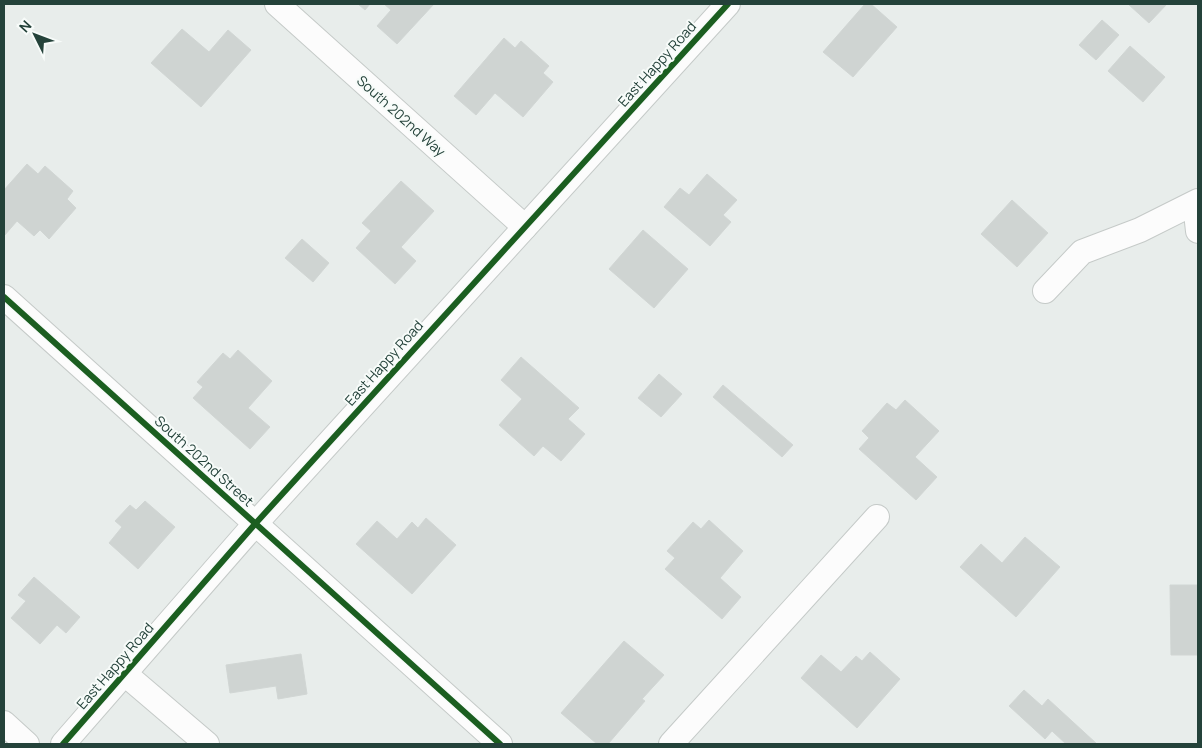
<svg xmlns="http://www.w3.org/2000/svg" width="1202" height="748" font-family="Manrope,sans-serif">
	<rect width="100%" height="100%" fill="#e8edeb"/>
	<g fill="#cfd4d2" stroke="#d1d6d4">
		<path d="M358,4H370L365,10Z"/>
		<path d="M384,4H434L397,44L377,26L391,10Z"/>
		<path d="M865,4H871L897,27L853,77L823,52Z"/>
		<path d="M1128,4H1167L1149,23Z"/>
		<path d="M1102,20L1119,35L1096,60L1079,45Z"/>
		<path d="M182,29L209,52L228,30L251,50L201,107L151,63Z"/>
		<path d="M504,38L515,48L521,41L549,66L543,73L553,82L523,117L495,93L476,115L454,96Z"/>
		<path d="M1130,46L1165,77L1143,102L1108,71Z"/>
		<path d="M27,164L38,174L45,166L73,191L67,199L76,208L49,239L40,230L34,236L17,221L4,236V190Z"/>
		<path d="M707,174L737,200L723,215L731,222L710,246L664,207L680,188L689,195Z"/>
		<path d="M401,181L434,211L401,247L416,261L395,284L356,248L371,231L362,223Z"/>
		<path d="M1012,200L1048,233L1017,267L981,234Z"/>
		<path d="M643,230L688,269L654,308L609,269Z"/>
		<path d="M302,239L329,263L313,282L285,258Z"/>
		<path d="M238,350L272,381L248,408L270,427L250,449L193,398L203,387L197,382L223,353L230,359Z"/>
		<path d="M521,357L579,408L568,419L585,434L561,461L543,446L534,456L499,425L522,399L501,380Z"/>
		<path d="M659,374L682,394L661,417L638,398Z"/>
		<path d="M723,385L793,445L782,457L713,397Z"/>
		<path d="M905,400L939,431L915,457L937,477L916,500L859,449L869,438L862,431L887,403L896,410Z"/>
		<path d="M145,501L175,527L138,569L109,543L122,527L115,521L130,505L136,510Z"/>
		<path d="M426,518L456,545L412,594L356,544L377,521L397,539L412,522L418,528Z"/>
		<path d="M709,520L743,551L720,578L741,597L722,619L665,569L675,558L667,551L693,522L701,529Z"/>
		<path d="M1025,537L1060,567L1016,617L960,567L981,544L1002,563Z"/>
		<path d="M34,577L80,617L66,633L57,625L40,644L11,618L26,601L18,595Z"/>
		<path d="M1170,585H1198V655H1171Z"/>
		<path d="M624,641L664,675L642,699L645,701L608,744H597L561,713Z"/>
		<path d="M870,652L900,679L857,728L801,678L821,655L841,672L856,656L862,661Z"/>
		<path d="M301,654L307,694L278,699L276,686L230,693L226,665Z"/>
		<path d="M1024,690L1042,706L1048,699L1097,744H1066L1052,731L1045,739L1009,706Z"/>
	</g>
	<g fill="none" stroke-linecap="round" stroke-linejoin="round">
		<defs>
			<g id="minor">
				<path d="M277,4L525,227"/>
				<path d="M1198,205L1196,213L1198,231"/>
				<path d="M1045,291L1082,252L1140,230L1198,201"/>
				<path d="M4,297L500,744"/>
				<path d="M125,674L207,744"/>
				<path d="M4,723L27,744"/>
				<path d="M63,744L255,524L728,4"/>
				<path d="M671,744L877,517"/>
			</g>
		</defs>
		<use href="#minor" stroke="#c5cac8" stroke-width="26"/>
		<use href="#minor" stroke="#fcfcfc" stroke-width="24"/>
		<defs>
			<g id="cycleway">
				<path d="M4,297L500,744"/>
				<path d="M63,744L255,524L728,4"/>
			</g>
		</defs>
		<use href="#cycleway" stroke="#f7fbf9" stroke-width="9"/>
		<use href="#cycleway" stroke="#1b5e20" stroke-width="6"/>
	</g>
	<g text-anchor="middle" stroke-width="4" stroke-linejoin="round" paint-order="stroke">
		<g font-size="14" fill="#24423a" stroke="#f7fbf9">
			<text transform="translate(657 64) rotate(-48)" y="5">East Happy Road</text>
			<text transform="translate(401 116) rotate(42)" y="5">South 202nd Way</text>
			<text transform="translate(384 363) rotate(-48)" y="5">East Happy Road</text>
			<text transform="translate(204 461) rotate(42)" y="5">South 202nd Street</text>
			<text transform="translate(115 666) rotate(-49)" y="5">East Happy Road</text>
		</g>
	</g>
	<rect width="1202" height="748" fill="none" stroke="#24423a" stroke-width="10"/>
	<g transform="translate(35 35) rotate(312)" stroke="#f7fbf9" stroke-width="4" paint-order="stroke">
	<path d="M0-4L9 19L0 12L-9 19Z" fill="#24423a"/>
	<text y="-8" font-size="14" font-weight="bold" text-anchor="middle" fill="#24423a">N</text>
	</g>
</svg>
